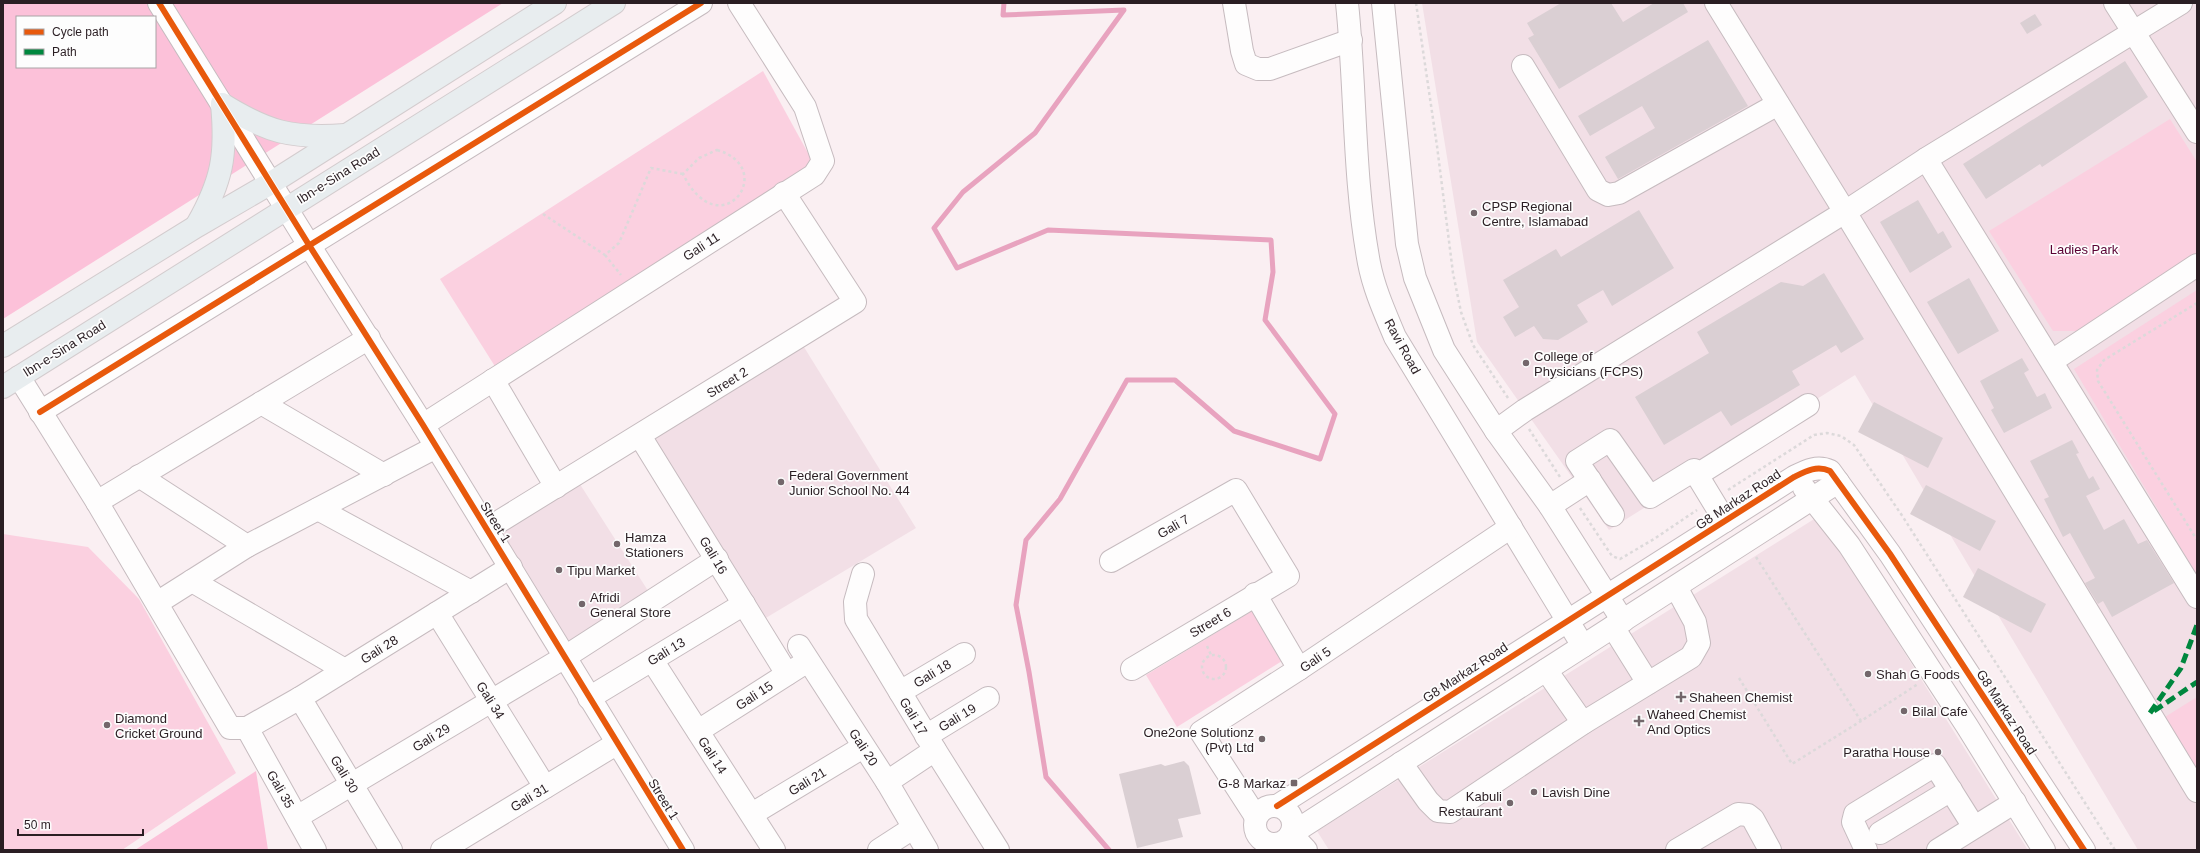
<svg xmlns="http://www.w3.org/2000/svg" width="2200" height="853" font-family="Helvetica,sans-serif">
	<rect width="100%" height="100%" fill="#faeff2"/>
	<g fill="#f2dfe6">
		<path d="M1422,3H2197V850H2138L1855,375L1609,530L1477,342Z"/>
		<path d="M799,339L916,528L759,622L646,436Z"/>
		<path d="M576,478L652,597L564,652L492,529Z"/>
		<path d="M1819,516L2028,850H1329L1317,831Z"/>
	</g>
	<g fill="#fbd0e0">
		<path d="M763,71L814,164L496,368L440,279Z"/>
		<path d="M2170,119L2197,162V253L2078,331H2053L1989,231Z"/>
		<path d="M2197,290V575L2074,369Z"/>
		<path d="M3,534L88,547L139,599L236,773L122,850H3Z"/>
		<path d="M1252,611L1282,661L1177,727L1146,675Z"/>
		<path d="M2197,697V769L2165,717Z"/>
	</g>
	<g fill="#fcc1d9" fill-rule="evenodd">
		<path d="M3,3H503L3,319ZM17,17H155V67H17Z"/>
		<path d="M256,771L268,850H135Z"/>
	</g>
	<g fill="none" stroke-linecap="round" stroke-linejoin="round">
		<path stroke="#e8a3bf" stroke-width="5" d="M1004,3L1003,15L1124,10L1035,133L963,192L934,228L957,268L1048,230L1271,240L1273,272L1265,320L1335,414L1320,459L1234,431L1175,380H1127L1060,499L1026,540L1016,605L1029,672L1046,777L1109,850"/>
	</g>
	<g fill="#dacfd3">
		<path d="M1561,3H1611L1623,22L1654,3H1683L1688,12L1559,89L1528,38L1534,35L1527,23Z"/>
		<path d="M2035,14L2042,25L2027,34L2020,23Z"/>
		<path d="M1708,40L1748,106L1618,179L1605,157L1655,128L1642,106L1590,136L1578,116Z"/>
		<path d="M2125,61L2148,97L2042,167L2040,164L1986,199L1963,164Z"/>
		<path d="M1918,200L1938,234L1943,231L1952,247L1910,273L1880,222Z"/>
		<path d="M1639,210L1674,268L1612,306L1603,290L1577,305L1588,322L1558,340L1543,339L1534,326L1515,337L1503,317L1519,307L1503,280L1556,249L1561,257Z"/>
		<path d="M1824,273L1864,339L1841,353L1836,345L1792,371L1800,385L1731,426L1721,411L1664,445L1635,397L1709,353L1697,332L1781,282L1803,286Z"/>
		<path d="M1969,278L1999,331L1958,354L1927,302Z"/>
		<path d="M2022,358L2029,370L2024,373L2037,397L2045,393L2052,408L2004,433L1991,410L1994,408L1980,381Z"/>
		<path d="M1874,402L1943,438L1928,468L1858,432Z"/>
		<path d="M2072,440L2079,453L2076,454L2089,479L2093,476L2100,489L2086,496L2104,530L2124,519L2138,544L2147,540L2174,583L2112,617L2103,601L2098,604L2085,583L2095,578L2070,533L2063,537L2044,499L2049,497L2030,461Z"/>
		<path d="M1926,485L1996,521L1980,551L1910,514Z"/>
		<path d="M1978,568L2046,604L2031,633L1963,597Z"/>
		<path d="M1184,761L1189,766L1201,814L1178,819L1183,837L1137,848L1119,774L1161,764L1165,766Z"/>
	</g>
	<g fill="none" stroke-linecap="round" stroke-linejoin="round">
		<defs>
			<g id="minor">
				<path d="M159,3L309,245L423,425L683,850"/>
				<path d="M1234,3L1242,51L1246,64L1258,69H1270L1351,40"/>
				<path d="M1347,3C1356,89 1353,177 1369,263C1374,289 1385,313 1395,337L1583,646"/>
				<path d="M1383,3L1407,244L1415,278L1444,350L1496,431L1550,506L1623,621"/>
				<path d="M1716,3L1845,212L2197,791"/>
				<path d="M2115,3L2197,132"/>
				<path d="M1523,66L1598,190L1608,195L1619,193L1778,104"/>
				<path d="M1926,159L2197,597"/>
				<path d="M2052,361L2197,265"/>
				<path d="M19,377L97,502L230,728H247L300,698L511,567"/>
				<path d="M493,380L556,487"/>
				<path d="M261,403L384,475"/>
				<path d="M40,412L701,3"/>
				<path d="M423,425L814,175L823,161L805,107L739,3"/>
				<path d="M1496,431L1525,410L1845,212L1926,159L2181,3"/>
				<path d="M640,436L787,674"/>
				<path d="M1697,475L1808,405"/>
				<path d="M139,476L247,546L436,447"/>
				<path d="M1804,488L1849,545L1967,726L2044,850"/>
				<path d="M97,502L369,338"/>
				<path d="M1550,506L1590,480"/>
				<path d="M318,509L471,592"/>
				<path d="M1613,515L1577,461L1610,440L1650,497L1694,470L1725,521"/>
				<path d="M487,529L855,302L784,193"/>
				<path d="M1111,561L1236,490L1288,576L1132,669"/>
				<path d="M863,574L855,602L856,619L935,750L998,850"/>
				<path d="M192,581L345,670"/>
				<path d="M1255,594L1299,669"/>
				<path d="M157,603L247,546"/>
				<path d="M437,613L545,787"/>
				<path d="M1613,627L1648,683"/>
				<path d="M799,646L887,782L927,850"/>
				<path d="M652,660L774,850"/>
				<path d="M1546,670L1583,723"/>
				<path d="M900,692L964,654"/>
				<path d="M300,698L391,850"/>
				<path d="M589,698L744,604"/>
				<path d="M247,728L315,850"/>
				<path d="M698,731L800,666"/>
				<path d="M926,736L988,698"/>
				<path d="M1401,763L1428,801L1438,811L1450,812L1583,723L1691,657L1699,643L1695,622L1676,587"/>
				<path d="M887,782L935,750"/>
				<circle cx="1274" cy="825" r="19"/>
				<path d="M1277,806L1794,477C1806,471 1817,465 1830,471L1890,554L2084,850"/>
				<path d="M752,814L863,747"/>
				<path d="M297,817L565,657L717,559"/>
				<path d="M1256,817L1201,732L1299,669L1511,527"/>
				<path d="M1880,833L1951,790"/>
				<path d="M442,850L616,744"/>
				<path d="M879,850L913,828"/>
				<path d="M1306,850L1291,834L1838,482"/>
				<path d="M1677,850L1738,814L1748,815L1753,819L1770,850"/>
				<path d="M1866,850L1853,822L1855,814L1935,765L1974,827"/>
				<path d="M1938,850L2015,802"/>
			</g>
			<g id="major">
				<path d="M222,104C267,132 292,139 345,135"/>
				<path d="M197,225C222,181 227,155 222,104"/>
				<path d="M3,346L197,226L271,183L555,3"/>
				<path d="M3,387L614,3"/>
			</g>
		</defs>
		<use href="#minor" stroke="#c6bbbf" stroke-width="24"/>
		<use href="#major" stroke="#d3ccce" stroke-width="24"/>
		<g stroke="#dcd9da" stroke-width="2.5" stroke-dasharray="3 3" stroke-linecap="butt">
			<path d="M1416,3L1437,146L1453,273L1461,312L1473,345L1508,398"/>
			<path d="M717,150C780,168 720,249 683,174L699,158Z"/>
			<path d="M543,214L605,255L619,243L651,168L683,174"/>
			<path d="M605,255L621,275"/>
			<path d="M2197,303L2104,360L2097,370L2098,381L2197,540"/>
			<path d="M1529,429L1560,477"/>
			<path d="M1728,490L1814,435L1827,433L1841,436L1854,445L1903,517L2115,850"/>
			<path d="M1580,508L1612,556L1620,559L1654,539L1697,510"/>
			<path d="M1756,557L1861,721L1918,684"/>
			<path d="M1207,646L1211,655"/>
			<circle cx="1214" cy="667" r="12"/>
			<path d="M1739,678L1792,764L1861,721"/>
		</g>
		<use href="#minor" stroke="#fefdfd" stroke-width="22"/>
		<use href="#major" stroke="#e8edef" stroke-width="22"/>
		<g stroke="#00873e" stroke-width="5" stroke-dasharray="10 5" stroke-linecap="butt">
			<path d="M2154,711L2197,682"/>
			<path d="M2150,713L2181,668L2197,625"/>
		</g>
		<defs>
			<g id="cycleway">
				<path d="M159,3L309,245L423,425L683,850"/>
				<path d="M40,412L701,3"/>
				<path d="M1277,806L1794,477C1806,471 1817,465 1830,471L1890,554L2084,850"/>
			</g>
		</defs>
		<use href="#cycleway" stroke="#fdfdfd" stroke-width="8"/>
		<use href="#cycleway" stroke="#e8590c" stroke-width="6"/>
	</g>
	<g fill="#73676b" stroke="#fdfdfd" stroke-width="1.5">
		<circle cx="1474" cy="213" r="4"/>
		<circle cx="1526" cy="363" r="4"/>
		<circle cx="781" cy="482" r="4"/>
		<circle cx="617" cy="544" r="4"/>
		<circle cx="559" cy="570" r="4"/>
		<circle cx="582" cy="604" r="4"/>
		<circle cx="1868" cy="674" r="4"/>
		<path d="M1679 691h4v4h4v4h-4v4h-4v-4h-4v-4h4z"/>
		<circle cx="1904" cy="711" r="4"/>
		<path d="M1637 715h4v4h4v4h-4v4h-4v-4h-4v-4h4z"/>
		<circle cx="107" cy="725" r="4"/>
		<circle cx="1262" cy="739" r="4"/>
		<circle cx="1938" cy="752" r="4"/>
		<rect x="1290" y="779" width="8" height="8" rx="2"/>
		<circle cx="1534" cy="792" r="4"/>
		<circle cx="1510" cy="803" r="4"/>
	</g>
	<g text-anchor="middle" stroke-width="3.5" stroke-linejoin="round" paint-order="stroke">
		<g font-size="13" fill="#2a1e23" stroke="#fdfdfd">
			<text transform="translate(338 175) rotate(-32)" y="5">Ibn-e-Sina Road</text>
			<text transform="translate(701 246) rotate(-33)" y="5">Gali 11</text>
			<text transform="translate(1403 346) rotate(61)" y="5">Ravi Road</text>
			<text transform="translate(64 348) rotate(-32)" y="5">Ibn-e-Sina Road</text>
			<text transform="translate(727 382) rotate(-32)" y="5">Street 2</text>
			<text transform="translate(1738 499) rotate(-33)" y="5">G8 Markaz Road</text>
			<text transform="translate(496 522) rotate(58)" y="5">Street 1</text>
			<text transform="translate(1173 526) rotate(-30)" y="5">Gali 7</text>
			<text transform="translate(714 555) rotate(59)" y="5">Gali 16</text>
			<text transform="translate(1210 622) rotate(-31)" y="5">Street 6</text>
			<text transform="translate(379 649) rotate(-32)" y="5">Gali 28</text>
			<text transform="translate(666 651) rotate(-31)" y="5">Gali 13</text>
			<text transform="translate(1315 659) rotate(-34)" y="5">Gali 5</text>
			<text transform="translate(1465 672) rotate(-33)" y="5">G8 Markaz Road</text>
			<text transform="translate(932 673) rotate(-31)" y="5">Gali 18</text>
			<text transform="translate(754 695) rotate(-33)" y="5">Gali 15</text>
			<text transform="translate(491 700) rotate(58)" y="5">Gali 34</text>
			<text transform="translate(2007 712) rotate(57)" y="5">G8 Markaz Road</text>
			<text transform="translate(914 716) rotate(59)" y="5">Gali 17</text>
			<text transform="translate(957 717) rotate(-31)" y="5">Gali 19</text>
			<text transform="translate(431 737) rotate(-31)" y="5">Gali 29</text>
			<text transform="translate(864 747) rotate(57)" y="5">Gali 20</text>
			<text transform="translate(713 755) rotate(57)" y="5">Gali 14</text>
			<text transform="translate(345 774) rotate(59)" y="5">Gali 30</text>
			<text transform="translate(807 781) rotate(-31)" y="5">Gali 21</text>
			<text transform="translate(281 789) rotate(60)" y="5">Gali 35</text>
			<text transform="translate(529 797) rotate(-31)" y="5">Gali 31</text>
			<text transform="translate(664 799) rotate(58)" y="5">Street 1</text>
		</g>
		<g font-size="13" fill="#2a1e23" stroke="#fdfdfd" text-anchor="start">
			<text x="1482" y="211">CPSP Regional<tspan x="1482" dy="15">Centre, Islamabad</tspan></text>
			<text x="1534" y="361">College of<tspan x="1534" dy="15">Physicians (FCPS)</tspan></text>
			<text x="789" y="480">Federal Government<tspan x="789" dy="15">Junior School No. 44</tspan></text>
			<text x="625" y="542">Hamza<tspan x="625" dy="15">Stationers</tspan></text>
			<text x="567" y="575">Tipu Market</text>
			<text x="590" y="602">Afridi<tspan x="590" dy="15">General Store</tspan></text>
			<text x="1876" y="679">Shah G Foods</text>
			<text x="1689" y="702">Shaheen Chemist</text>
			<text x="1912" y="716">Bilal Cafe</text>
			<text x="1647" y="719">Waheed Chemist<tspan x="1647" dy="15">And Optics</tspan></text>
			<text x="115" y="723">Diamond<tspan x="115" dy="15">Cricket Ground</tspan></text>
			<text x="1254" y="737" text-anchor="end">One2one Solutionz<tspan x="1254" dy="15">(Pvt) Ltd</tspan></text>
			<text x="1930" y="757" text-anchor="end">Paratha House</text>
			<text x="1286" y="788" text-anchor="end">G-8 Markaz</text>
			<text x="1542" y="797">Lavish Dine</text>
			<text x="1502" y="801" text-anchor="end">Kabuli<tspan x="1502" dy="15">Restaurant</tspan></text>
		</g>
		<g font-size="13" fill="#5a0234" stroke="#fdfdfd">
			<text x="2084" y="254">Ladies Park</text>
		</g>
	</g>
	<rect width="2200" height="853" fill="none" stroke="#2a1e23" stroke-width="8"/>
	<rect x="16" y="16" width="140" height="52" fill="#fdfdfd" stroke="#a9a4a6"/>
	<rect x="24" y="29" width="20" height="6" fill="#e8590c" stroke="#a9a4a6"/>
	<text x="52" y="36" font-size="12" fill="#2a1e23">Cycle path</text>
	<rect x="24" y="49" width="20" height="6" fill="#00873e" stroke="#a9a4a6"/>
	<text x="52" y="56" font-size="12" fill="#2a1e23">Path</text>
	<path d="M18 829v6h125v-6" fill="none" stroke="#2a1e23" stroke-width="2"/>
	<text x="24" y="829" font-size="12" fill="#2a1e23" stroke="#fdfdfd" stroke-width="3" paint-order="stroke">50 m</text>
</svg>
